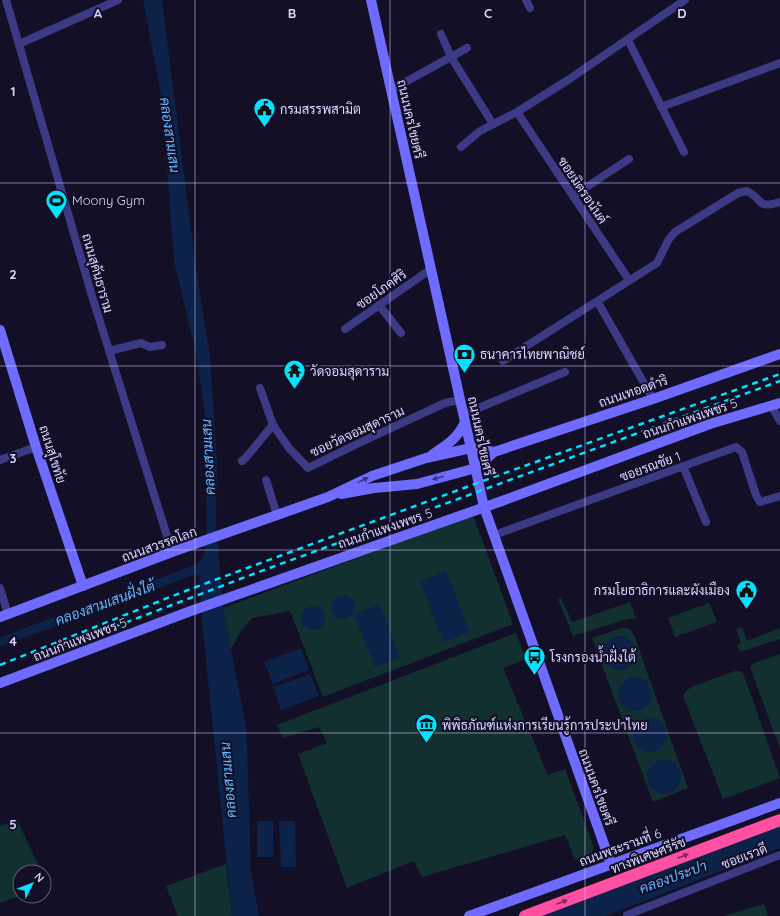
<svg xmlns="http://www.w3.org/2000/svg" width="780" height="916" font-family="Quicksand,Sarabun,sans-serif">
	<rect width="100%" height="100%" fill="#130f26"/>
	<g fill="#12302f">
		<path d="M473,515L513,624L323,697L290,611L252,618L241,631L231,649L223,608Z"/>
		<path d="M561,598L572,622L630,602L636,618L624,620L573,636L558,599Z"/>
		<path d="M709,603L717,622L675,637L668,618Z"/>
		<path d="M742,627L747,641L780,628V639L740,652L737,645L741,643L736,629Z"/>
		<path d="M621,628H629L634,635L688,788L653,802L592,638Z"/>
		<path d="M516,633L526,659L503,668L548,775L565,769L594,848L591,854L575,860L565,835L422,877L414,861L347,888L298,754L327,743L319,727L283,738L277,725Z"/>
		<path d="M780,654V749L750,667L754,663Z"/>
		<path d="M735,671H741L745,678L780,778L723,799L683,696L685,692L691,687Z"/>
		<path d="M17,820L42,872H20V896L0,903V826Z"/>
		<path d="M226,864L232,916H178L166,886Z"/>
		<path d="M764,904L768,916H724Z"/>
	</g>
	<g fill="#0c2248">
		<path d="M143,0H162L197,276L210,356L217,462L216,521L223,608L246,726L247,744L251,871L259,916H232L202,621L200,578L194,573L195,566L204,555L207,527L205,447L206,425L197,358L174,262L162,100Z"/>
		<path d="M446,571L470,632L443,642L420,582Z"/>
		<circle cx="343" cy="607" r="12"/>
		<path d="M380,604L400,658L375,667L354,614Z"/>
		<circle cx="313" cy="618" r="12"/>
		<circle cx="619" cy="653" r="17"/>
		<path d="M301,648L309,670L273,684L264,662Z"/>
		<path d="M310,674L319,696L281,710L273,687Z"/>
		<circle cx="635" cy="694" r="17"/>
		<circle cx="650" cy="735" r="17"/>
		<circle cx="664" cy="777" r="17"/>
		<rect x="257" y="821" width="16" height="36"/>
		<path d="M279,821H295L296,867H281Z"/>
		<path d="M780,825V848L611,914L605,916H536Z"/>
	</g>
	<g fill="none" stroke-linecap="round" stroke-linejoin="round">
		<path stroke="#0c2248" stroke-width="9" d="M0,642L205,566"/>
		<g stroke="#3d3a85" stroke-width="8">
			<path d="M6,0L92,296L172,552"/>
			<path d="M526,0L530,8"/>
			<path d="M441,34L451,57L493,124"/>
			<path d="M628,40L684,152"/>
			<path d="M19,44L118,0"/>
			<path d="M391,90L467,48"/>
			<path d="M661,107L780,63"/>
			<path d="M517,112L629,280"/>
			<path d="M461,147L480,131L517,112L568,80L685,0"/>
			<path d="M573,196L629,159"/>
			<path d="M379,305L401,333"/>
			<path d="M600,306L653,399"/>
			<path d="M345,329L431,269"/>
			<path d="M109,351L141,343L150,347L162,345"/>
			<path d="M503,361L657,263L669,239L675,232L738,193L747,191C765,200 755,209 780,202"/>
			<path d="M260,388L273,425L289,448L308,468L359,443L445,403L460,400"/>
			<path d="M771,405L780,421"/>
			<path d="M464,414L565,372"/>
			<path d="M0,460L36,447"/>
			<path d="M242,461C254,450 262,437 273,425"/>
			<path d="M683,466L706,522"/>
			<path d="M266,480L277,515"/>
			<path d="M494,535L736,447L742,452L756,495L760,502L780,496"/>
			<path d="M0,588L8,614"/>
			<path d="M627,915L780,855"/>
		</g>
		<g stroke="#6f6bff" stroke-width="10">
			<path d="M371,0L484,507L611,864"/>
			<path d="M0,330L36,447L83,586"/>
			<path d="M433,454C447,445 458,438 465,422"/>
			<path d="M341,494L374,488L417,484L476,468L494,452L653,399L780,354"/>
			<path d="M0,617L172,552L328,497L372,476L426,458L471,448L494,452"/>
			<path d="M0,683L188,612L502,501L710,424L780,403"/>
			<path d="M469,916L780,803"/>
		</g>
		<path stroke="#ff4fa3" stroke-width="12" d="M525,916L780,820"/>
		<g stroke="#00e5ff" stroke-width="2.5" stroke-dasharray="6 5" stroke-linecap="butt">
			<path d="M64,646L256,573L780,381"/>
			<path d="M0,665L180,593L239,571L491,478L780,374"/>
		</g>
	</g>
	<defs><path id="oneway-solid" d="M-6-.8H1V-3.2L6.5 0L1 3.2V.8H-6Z"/></defs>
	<g fill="#38347d">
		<use href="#oneway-solid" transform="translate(438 478) rotate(164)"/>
		<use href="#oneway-solid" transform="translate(363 480) rotate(-26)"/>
	</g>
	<g fill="#7d2c5e">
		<use href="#oneway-solid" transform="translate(683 856) rotate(-21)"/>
		<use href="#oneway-solid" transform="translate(562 902) rotate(-21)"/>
	</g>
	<path fill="none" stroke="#d9d4ff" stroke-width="1" stroke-opacity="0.55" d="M195,0V916M390,0V916M585,0V916M0,183H780M0,366H780M0,550H780M0,733H780"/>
	<defs>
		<symbol id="civic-pin" viewBox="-11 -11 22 30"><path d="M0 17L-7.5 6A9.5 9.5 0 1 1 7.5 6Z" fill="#00e5ff" stroke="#130f26"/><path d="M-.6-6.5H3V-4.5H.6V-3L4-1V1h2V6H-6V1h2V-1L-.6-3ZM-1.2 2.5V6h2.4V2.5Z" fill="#111"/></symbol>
		<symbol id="stadium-pin" viewBox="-11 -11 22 30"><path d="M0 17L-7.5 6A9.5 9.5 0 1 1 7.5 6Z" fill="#00e5ff" stroke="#130f26"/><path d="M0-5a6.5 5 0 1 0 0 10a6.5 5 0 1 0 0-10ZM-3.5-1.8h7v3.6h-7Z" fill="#111"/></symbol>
		<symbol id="bank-pin" viewBox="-11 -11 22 30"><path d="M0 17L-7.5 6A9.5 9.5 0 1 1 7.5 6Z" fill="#00e5ff" stroke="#130f26"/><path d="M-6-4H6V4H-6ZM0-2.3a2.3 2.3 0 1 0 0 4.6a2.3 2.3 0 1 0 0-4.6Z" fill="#111"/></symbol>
		<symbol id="temple-pin" viewBox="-11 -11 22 30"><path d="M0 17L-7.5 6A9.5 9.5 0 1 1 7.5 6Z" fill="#00e5ff" stroke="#130f26"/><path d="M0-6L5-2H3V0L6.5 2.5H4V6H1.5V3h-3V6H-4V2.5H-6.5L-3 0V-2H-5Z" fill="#111"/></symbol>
		<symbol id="bus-pin" viewBox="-11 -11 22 30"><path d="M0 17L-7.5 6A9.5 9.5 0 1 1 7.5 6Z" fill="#00e5ff" stroke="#130f26"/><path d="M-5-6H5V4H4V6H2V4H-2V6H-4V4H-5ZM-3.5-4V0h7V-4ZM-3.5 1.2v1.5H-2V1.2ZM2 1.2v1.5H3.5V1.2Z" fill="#111"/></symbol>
		<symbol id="museum-pin" viewBox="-11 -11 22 30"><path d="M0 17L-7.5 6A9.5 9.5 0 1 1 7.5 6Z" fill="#00e5ff" stroke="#130f26"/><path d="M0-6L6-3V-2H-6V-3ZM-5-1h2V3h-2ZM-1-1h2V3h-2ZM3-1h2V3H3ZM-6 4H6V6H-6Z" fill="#111"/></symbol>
	</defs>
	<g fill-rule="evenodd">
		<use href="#civic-pin" x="252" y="96" width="25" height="34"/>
		<use href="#stadium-pin" x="44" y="188" width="25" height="34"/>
		<use href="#bank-pin" x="452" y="342" width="25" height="34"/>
		<use href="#temple-pin" x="282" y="358" width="25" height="34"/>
		<use href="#civic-pin" x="734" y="578" width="25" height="34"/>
		<use href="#bus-pin" x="522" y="644" width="25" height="34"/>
		<use href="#museum-pin" x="414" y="712" width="25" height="34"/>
	</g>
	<g text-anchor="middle" stroke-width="4" stroke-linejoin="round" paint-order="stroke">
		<g font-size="13" fill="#d9d4ff" stroke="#130f26" text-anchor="start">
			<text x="280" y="114">กรมสรรพสามิต</text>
			<text x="72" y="205">Moony Gym</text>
			<text x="480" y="359">ธนาคารไทยพาณิชย์</text>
			<text x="310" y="376">วัดจอมสุดาราม</text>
			<text x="730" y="595" text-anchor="end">กรมโยธาธิการและผังเมือง</text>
			<text x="550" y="662">โรงกรองน้ำฝั่งใต้</text>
			<text x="442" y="730">พิพิธภัณฑ์แห่งการเรียนรู้การประปาไทย</text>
		</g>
		<g font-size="13" fill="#d9d4ff" stroke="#130f26">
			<text transform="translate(411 119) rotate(77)" y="5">ถนนนครไชยศรี</text>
			<text transform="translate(583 190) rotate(56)" y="5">ซอยมิตรอนันต์</text>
			<text transform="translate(98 273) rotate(74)" y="5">ถนนสุคันธาราม</text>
			<text transform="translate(381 289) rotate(-35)" y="5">ซอยโภคศิริ</text>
			<text transform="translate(633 391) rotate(-19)" y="5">ถนนเทอดดำริ</text>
			<text transform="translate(690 418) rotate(-19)" y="5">ถนนกำแพงเพชร 5</text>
			<text transform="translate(357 431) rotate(-25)" y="5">ซอยวัดจอมสุดาราม</text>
			<text transform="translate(481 436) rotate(78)" y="5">ถนนนครไชยศรี</text>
			<text transform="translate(53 454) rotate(72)" y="5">ถนนสุโขทัย</text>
			<text transform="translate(650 466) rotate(-20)" y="5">ซอยรณชัย 1</text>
			<text transform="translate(385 528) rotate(-19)" y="5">ถนนกำแพงเพชร 5</text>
			<text transform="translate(159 544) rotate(-20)" y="5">ถนนสวรรคโลก</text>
			<text transform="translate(80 639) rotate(-21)" y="5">ถนนกำแพงเพชร 5</text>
			<text transform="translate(597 787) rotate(70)" y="5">ถนนนครไชยศรี</text>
			<text transform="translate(620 847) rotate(-20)" y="5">ถนนพระรามที่ 6</text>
			<text transform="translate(648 855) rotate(-21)" y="5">ทางพิเศษศรีรัช</text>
			<text transform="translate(744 856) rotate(-21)" y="5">ซอยเรวดี</text>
		</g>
		<g font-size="14" font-style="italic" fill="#62b6ff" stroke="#130f26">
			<text transform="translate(170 135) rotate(82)" y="5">คลองสามเสน</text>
			<text transform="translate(208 457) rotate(-93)" y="5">คลองสามเสน</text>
			<text transform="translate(105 603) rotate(-20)" y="5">คลองสามเสนฝั่งใต้</text>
			<text transform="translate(228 780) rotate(-95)" y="5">คลองสามเสน</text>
			<text transform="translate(673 877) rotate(-20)" y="5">คลองประปา</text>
		</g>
	</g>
	<g font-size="13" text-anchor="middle" font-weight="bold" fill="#d9d4ff" stroke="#130f26" stroke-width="4" stroke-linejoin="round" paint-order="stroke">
		<text x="98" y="18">A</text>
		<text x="292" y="18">B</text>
		<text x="488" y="18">C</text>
		<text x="682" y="18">D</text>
		<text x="13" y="96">1</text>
		<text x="13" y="279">2</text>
		<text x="13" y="463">3</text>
		<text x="13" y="646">4</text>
		<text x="13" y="829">5</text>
	</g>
	<g transform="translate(32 884) rotate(48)"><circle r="19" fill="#130f26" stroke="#625e7d"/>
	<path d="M0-3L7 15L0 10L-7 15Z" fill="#00e5ff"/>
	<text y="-6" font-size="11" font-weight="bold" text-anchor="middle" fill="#d9d4ff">N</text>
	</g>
</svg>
